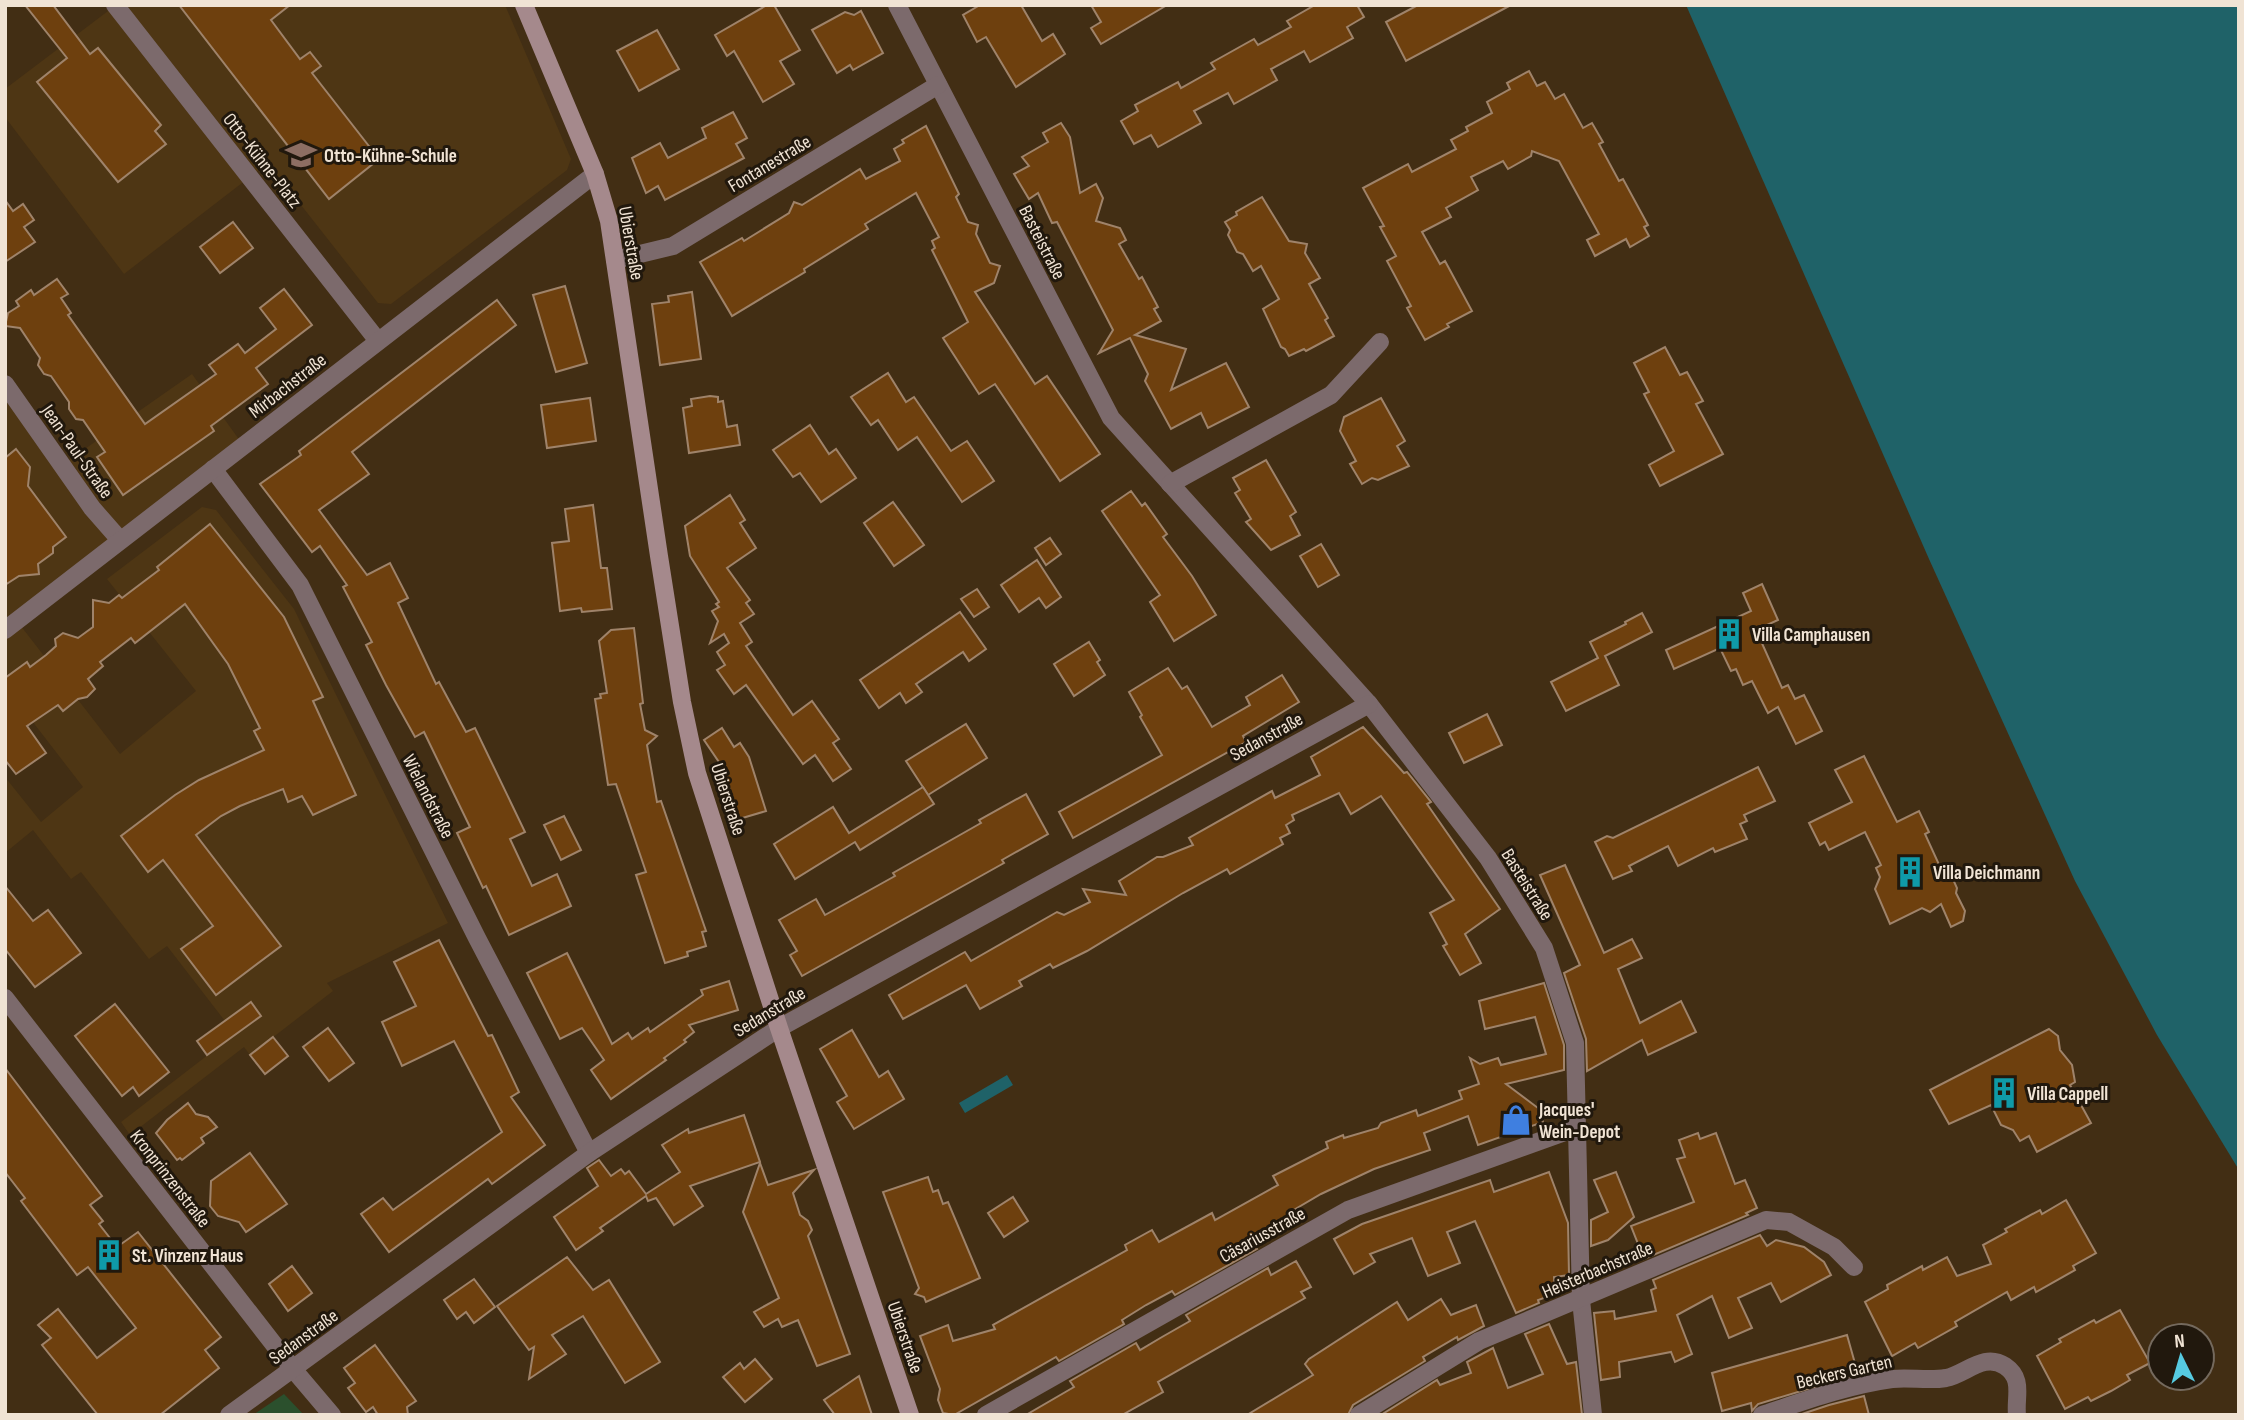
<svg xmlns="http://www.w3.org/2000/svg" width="2244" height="1420" font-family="'Sofia Sans Condensed',sans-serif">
	<rect width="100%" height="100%" fill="#422e14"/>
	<g fill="#4e3614">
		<path d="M116,5H505L571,159L567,170L391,304L378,303L268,163L124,274L5,117V89Z"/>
		<path d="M192,374L243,445L17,621L120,754L196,691L107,579L202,507L216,510L294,609L448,923L327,983L333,991L250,1055L244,1047L130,1135L121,1122L235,1034L167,946L149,959L81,872L71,879L33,830L5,853V777L41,822L83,787L5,686V384L62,465Z"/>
	</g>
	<path fill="#2b502d" d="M284,1394L304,1415H253Z"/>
	<g fill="#1f6268">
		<path d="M1686,5H2239V1170L2157,1035L2075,881L1929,559Z"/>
		<path d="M1007,1075L1013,1085L965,1113L959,1103Z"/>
	</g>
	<g fill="#6e400e" stroke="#9f836a" stroke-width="2">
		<path d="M25,5H53L90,54L98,48L161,125L155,131L166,144L118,182L37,82L67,58Z"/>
		<path d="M179,5H290L271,20L300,59L310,52L321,66L312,73L379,159L329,199Z"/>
		<path d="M767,5H774L800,50L780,61L794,84L763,102L734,51L727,56L715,35Z"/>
		<path d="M980,5H1021L1042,41L1053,34L1065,54L1016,87L986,37L977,42L963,15Z"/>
		<path d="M1091,5H1167L1101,44L1091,28L1101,22Z"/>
		<path d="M1315,5H1357L1364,17L1347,27L1353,38L1310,62L1304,51L1271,69L1277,80L1234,104L1228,93L1194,111L1201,123L1158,147L1151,135L1134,144L1121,121L1138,111L1135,105L1178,82L1181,88L1215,69L1211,63L1254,39L1258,45L1291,27L1287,21Z"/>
		<path d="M1418,5H1511L1406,61L1386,22Z"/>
		<path d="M861,11L883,53L853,70L850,65L837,73L812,30L845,12L854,15Z"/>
		<path d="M657,30L679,69L639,91L617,51Z"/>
		<path d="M1529,71L1537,86L1545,82L1555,99L1564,94L1583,128L1592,123L1603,142L1599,144L1619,181L1623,179L1648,225L1644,227L1649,236L1630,247L1626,239L1595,256L1587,240L1599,234L1559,161L1532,151L1531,156L1508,169L1503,161L1471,177L1478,190L1446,208L1451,217L1422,232L1440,264L1445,261L1472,311L1447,324L1449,327L1425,340L1407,308L1411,306L1387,261L1396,256L1380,227L1384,226L1363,188L1408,164L1412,172L1456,149L1451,140L1468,131L1466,127L1492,113L1487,102L1510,89L1507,83Z"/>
		<path d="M733,112L747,138L736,144L744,158L665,200L658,186L646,193L632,158L660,143L668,158L706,138L702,128Z"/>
		<path d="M1061,123L1070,137L1080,193L1096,184L1103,198L1096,221L1120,228L1126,240L1119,244L1139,279L1142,277L1158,307L1154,309L1161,321L1135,335L1186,349L1171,390L1226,363L1249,407L1208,428L1201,413L1171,429L1145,381L1148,374L1130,338L1099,353L1113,330L1057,222L1052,223L1038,193L1029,199L1014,174L1029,166L1022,157L1048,142L1043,133Z"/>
		<path d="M926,126L959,194L956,197L968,222L978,225L976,234L990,263L1000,266L994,283L975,292L1035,384L1047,376L1100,454L1060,481L995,384L979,394L943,338L968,322L932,250L935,248L932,241L939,237L916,193L865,224L868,229L804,269L805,272L732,316L700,262L742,238L744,241L789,213L794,202L802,205L860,169L866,179L900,161L894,149L904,143L902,140Z"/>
		<path d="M1262,197L1289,241L1307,244L1305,253L1320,278L1309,284L1328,318L1325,320L1334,336L1306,351L1304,349L1289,356L1285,349L1281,347L1263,309L1279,299L1261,266L1253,271L1243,254L1237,252L1228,235L1230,230L1225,222L1237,215L1236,212Z"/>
		<path d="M5,200L13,211L23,204L34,220L24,227L35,242L5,262Z"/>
		<path d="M233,222L253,248L220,273L200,247Z"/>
		<path d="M57,279L68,294L61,298L71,313L68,315L145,424L216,374L209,365L238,344L245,353L276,329L260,308L284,289L312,325L256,368L268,384L211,426L214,431L123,495L97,457L105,452L83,420L76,419L69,409V402L51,376L44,374L38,365L40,358L20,328L5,326L8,313L19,306L16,301L31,290L34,295Z"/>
		<path d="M565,286L587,363L556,372L533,295Z"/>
		<path d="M692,292L701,359L660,365L652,304L669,302L668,296Z"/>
		<path d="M497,300L516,325L352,452L369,474L319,510L367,575L390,563L408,598L398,603L436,684L439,682L466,732L475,728L525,832L510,839L532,886L557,874L571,906L509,935L486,886L483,888L457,833L470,827L424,732L415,737L386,685L366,645L372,642L343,587L347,585L320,546L312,552L260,484L301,455L299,451Z"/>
		<path d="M1665,347L1680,375L1687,372L1703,401L1696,404L1723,454L1660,486L1649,465L1674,451L1644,394L1649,392L1634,363Z"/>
		<path d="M888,373L906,402L914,397L951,451L967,441L994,481L962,502L917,437L898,450L878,420L871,425L851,397Z"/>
		<path d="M710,396L718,397V402L723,401L727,427L737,425L740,445L689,453L683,408L692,406L691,399Z"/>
		<path d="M590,398L596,441L547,448L541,405Z"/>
		<path d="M1381,398L1405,441L1397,446L1409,466L1378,480L1372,478L1362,484L1350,464L1356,461L1340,431L1344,417Z"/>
		<path d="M810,425L829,454L836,449L856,478L821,502L800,473L793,477L773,450Z"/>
		<path d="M16,449L30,467L28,486L66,537L53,547V553L38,564L39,574L19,576L5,585V458Z"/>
		<path d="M1266,460L1296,512L1290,516L1300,535L1271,550L1246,522L1251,519L1235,493L1240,490L1233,478Z"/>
		<path d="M1131,491L1142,506L1145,503L1167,534L1163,537L1192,576L1216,615L1174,641L1150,602L1160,595L1102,511Z"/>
		<path d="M730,495L745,520L740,523L756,548L727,568L750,600L746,603L754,614L740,623L752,642L746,646L793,715L812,701L839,739L833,743L851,769L833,781L815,755L803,764L746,685L734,694L717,670L725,665L717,652L729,643L724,634L710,643L718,621L712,611L719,607L716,604L719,602L690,556L685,526Z"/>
		<path d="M893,502L924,545L894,566L864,523Z"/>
		<path d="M593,505L601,568H607L612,609L582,612L581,608L560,611L552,543L569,541L565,509Z"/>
		<path d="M210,524L284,617L323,697L313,701L356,795L313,815L302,796L288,802L283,789L240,806L221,816L196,835L281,946L216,995L181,949L213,926L163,860L148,872L121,836L175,795L199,780L264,750L254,731L260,728L228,664L185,604L135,643L131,638L100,662L103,666L88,679L95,689L87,697L78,699L63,711L58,705L27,726L46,753L16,774L5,760V678L27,662L30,667L46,655L56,646L55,639L63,633L78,638L93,627V600L109,603L119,595L122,598L159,570L157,567Z"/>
		<path d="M1050,538L1061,554L1046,565L1035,548Z"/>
		<path d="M1321,544L1339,575L1318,587L1300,556Z"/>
		<path d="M1037,560L1061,597L1046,608L1039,598L1019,612L1001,585Z"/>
		<path d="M1762,584L1778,620L1756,630L1782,688L1788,685L1795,699L1804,695L1822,731L1796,744L1778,707L1768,713L1752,681L1743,685L1736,669L1731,671L1720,648L1674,669L1666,650L1751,611L1743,593Z"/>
		<path d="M977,589L989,607L974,617L961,599Z"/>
		<path d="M960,612L986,649L969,661L963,652L916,684L922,692L906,703L900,693L879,708L860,680Z"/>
		<path d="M1642,613L1652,632L1605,656L1619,685L1566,711L1551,682L1598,658L1590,642L1626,624L1625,622Z"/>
		<path d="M634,628L643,703L640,704L645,730L657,736L647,745L657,802L661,801L706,931L702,932L706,946L687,952L688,956L665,963L636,875L646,872L616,784L608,785L595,699L601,698L600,694L607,693L599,641L611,630Z"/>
		<path d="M1089,642L1100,660L1097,662L1105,675L1074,696L1054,664Z"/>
		<path d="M1168,668L1182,689L1187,686L1212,727L1250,705L1246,697L1282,675L1299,702L1243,736L1246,742L1073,838L1059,812L1162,755L1140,717L1142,715L1129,692Z"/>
		<path d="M1487,714L1502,745L1464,763L1449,733Z"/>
		<path d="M966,724L987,758L928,795L906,761Z"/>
		<path d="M1363,727L1404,773L1407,772L1431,802L1427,804L1500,909L1465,934L1481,963L1460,975L1443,946L1447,944L1430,913L1454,900L1381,796L1351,814L1339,793L1292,815L1294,820L1286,825L1290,833L1280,838L1283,844L1230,874L1227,869L1183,893L1087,951L1053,968L1050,964L1019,981L1022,986L980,1009L966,985L903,1019L889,995L965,952L971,961L1057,912L1064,915L1090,902L1083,889L1126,895L1119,881L1157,857H1163L1193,845L1189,838L1272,791L1275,798L1320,775L1311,757Z"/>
		<path d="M722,728L734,747L740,743L749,757L766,811L739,819L723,768L704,740Z"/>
		<path d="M1864,756L1897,822L1919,811L1929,832L1925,834L1946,880L1952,877L1957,888L1956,893L1965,911L1963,921L1951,927L1941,904L1930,912L1922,908L1890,924L1875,889L1880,877L1876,868L1881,865L1865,832L1829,850L1825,842L1820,845L1809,823L1852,802L1835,770Z"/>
		<path d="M1758,767L1775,801L1744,815L1747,821L1740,824L1747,839L1715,852L1713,848L1678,866L1668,846L1629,866L1632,871L1613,879L1595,842L1607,836L1613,838Z"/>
		<path d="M923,787L934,804L860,850L855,842L795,879L774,844L833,807L849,833Z"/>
		<path d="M1026,794L1048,834L1002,860L1004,863L802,976L790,955L797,951L779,920L816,899L825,915L895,876L893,873L981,823L979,820Z"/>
		<path d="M564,816L581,850L561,860L544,825Z"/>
		<path d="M1565,865L1604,953L1632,939L1642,958L1618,969L1640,1023L1681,1001L1696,1032L1648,1055L1642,1040L1587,1071L1586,1039L1564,973L1580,965L1540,875Z"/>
		<path d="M5,886L33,921L48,910L81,953L35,987L5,949Z"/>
		<path d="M439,940L488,1036L492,1035L519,1092L511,1097L545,1145L492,1184L488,1179L389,1252L361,1214L383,1198L393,1210L502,1132L454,1041L402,1066L382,1022L416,1006L394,962Z"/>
		<path d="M567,953L612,1044L628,1033L632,1039L648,1028L650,1032L703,995L701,990L729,981L738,1010L689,1025L694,1032L684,1040L686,1042L664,1058L666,1060L611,1099L591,1070L604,1060L582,1028L560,1039L527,973Z"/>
		<path d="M1544,983L1564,1045V1070L1506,1084L1538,1108L1543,1122L1478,1145L1468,1116L1424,1133L1430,1150L1374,1169L1321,1194L1292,1211L1297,1219L1254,1244L1257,1249L1175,1295L1172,1291L1146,1305L1122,1320L1124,1324L1059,1361L1056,1357L954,1415L943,1413L938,1400L940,1389L920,1336L948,1325L953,1341L995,1329L993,1325L1127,1250L1125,1245L1152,1230L1159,1242L1212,1213L1215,1220L1278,1185L1273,1176L1328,1148L1326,1142L1343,1135L1344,1138L1378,1128L1381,1123L1416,1110L1418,1116L1462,1099L1459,1091L1479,1084L1470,1058L1480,1064L1498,1058L1501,1065L1546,1054L1535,1017L1485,1029L1479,1001Z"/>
		<path d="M251,1002L261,1016L207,1055L197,1041Z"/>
		<path d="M115,1004L169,1072L139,1096L133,1087L122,1096L75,1036Z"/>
		<path d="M328,1028L354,1063L329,1081L303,1047Z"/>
		<path d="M2049,1029L2058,1036L2060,1050L2072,1065L2075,1082L2070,1085L2091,1123L2037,1152L2029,1136L2020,1141L2013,1130L2001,1125L1991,1105L1949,1124L1930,1090Z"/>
		<path d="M852,1030L879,1077L888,1071L904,1099L854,1129L837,1102L847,1096L820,1049Z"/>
		<path d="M273,1037L288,1056L265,1074L250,1055Z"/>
		<path d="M5,1068L102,1196L90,1205L103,1221L99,1224L117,1247L138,1232L221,1337L205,1350L219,1368L160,1415H98L42,1345L51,1338L38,1325L58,1309L97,1358L136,1328L88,1267L77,1275L21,1201L25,1198L5,1172Z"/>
		<path d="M188,1103L196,1114L208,1117L217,1127L201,1138L204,1143L182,1160L180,1158L177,1160L156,1133L167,1120Z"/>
		<path d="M744,1115L760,1162L690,1186L703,1206L674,1225L656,1198L648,1201L646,1196L600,1228L603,1231L576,1250L554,1217L598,1186L587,1168L599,1160L611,1176L621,1169L625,1174L629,1171L646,1194L680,1172L662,1145L688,1129L689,1133Z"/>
		<path d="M1698,1133L1700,1139L1716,1133L1735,1184L1745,1180L1757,1208L1746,1213L1748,1215L1644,1259L1631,1226L1694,1202L1677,1159L1685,1157L1679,1140Z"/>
		<path d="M250,1153L287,1204L246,1232L239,1222L218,1216L210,1206L211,1181Z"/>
		<path d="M760,1163L768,1185L814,1170L793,1193L800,1215L808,1221L812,1230L808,1236L850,1354L817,1366L798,1320L782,1327L778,1319L764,1327L754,1312L779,1298L743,1212Z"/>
		<path d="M1549,1172L1568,1223L1569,1275L1554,1277L1555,1294L1538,1300L1539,1303L1516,1313L1475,1221L1447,1232L1460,1263L1428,1276L1412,1238L1370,1254L1375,1262L1354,1274L1334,1239L1362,1224L1490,1180L1494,1192Z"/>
		<path d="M1616,1172L1634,1217L1608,1240L1591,1246V1220L1608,1212L1594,1180Z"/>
		<path d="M928,1177L933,1192L938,1190L943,1204L948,1202L980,1278L926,1302L924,1297L915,1294L919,1288L883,1192Z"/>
		<path d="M1013,1197L1028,1221L1004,1237L988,1213Z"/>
		<path d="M2066,1200L2096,1253L2073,1266L2075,1270L2036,1292L2034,1287L2011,1300L2007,1292L1955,1322L1957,1326L1918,1348L1915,1343L1892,1356L1865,1302L1888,1289L1887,1285L1922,1266L1923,1270L1947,1257L1957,1276L1991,1264L1983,1245L2007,1232L2005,1229L2027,1217L2040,1210L2042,1214Z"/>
		<path d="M1760,1235L1767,1246L1776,1240L1804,1247L1824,1262L1831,1275L1781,1302L1771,1283L1738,1298L1752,1328L1729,1338L1712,1296L1677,1315L1692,1354L1675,1362L1671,1352L1619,1362L1620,1377L1601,1380L1594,1313L1614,1311L1615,1319L1656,1311L1651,1290L1656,1288L1653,1280Z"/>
		<path d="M567,1257L593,1290L609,1280L660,1362L625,1383L583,1316L552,1335L566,1354L529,1379L534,1347L529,1350L497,1306Z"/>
		<path d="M1296,1261L1311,1287L1301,1292L1305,1298L1158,1382L1163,1392L1122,1415H1026L1074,1387L1070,1381L1136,1343L1140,1350L1162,1337L1190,1321L1186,1315L1268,1268L1271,1275Z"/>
		<path d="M292,1266L312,1293L288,1311L269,1284Z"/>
		<path d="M474,1279L495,1307L474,1323L466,1312L457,1319L444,1300Z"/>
		<path d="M1441,1299L1451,1315L1476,1305L1484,1326L1458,1340L1457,1337L1423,1357L1425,1361L1353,1405L1348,1415H1247L1313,1375L1305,1364L1309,1359L1397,1302L1408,1320Z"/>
		<path d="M2120,1310L2150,1363L2127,1375L2130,1380L2111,1391L2091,1401L2088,1397L2065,1409L2037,1356L2061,1342L2059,1339L2094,1320L2096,1323Z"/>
		<path d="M1549,1324L1567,1364L1576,1362L1582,1415H1381L1437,1380L1440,1385L1471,1373L1467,1362L1493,1348L1508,1388L1543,1374L1525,1334Z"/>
		<path d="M1847,1335L1858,1374L1758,1404L1752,1411L1751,1403L1722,1411L1712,1373Z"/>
		<path d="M375,1345L416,1401L407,1407L408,1415H378L373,1407L366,1412L348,1388L355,1383L344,1368Z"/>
		<path d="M755,1359L772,1379L745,1402L723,1377L740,1363L744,1369Z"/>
		<path d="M859,1376L872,1415H835L824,1400Z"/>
		<path d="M1864,1396L1869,1415H1799L1829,1405Z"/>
	</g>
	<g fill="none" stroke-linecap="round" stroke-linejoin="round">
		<g stroke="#7c6a6c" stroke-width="18">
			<path d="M115,5L378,341"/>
			<path d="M897,5L1111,418L1369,704L1488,858L1544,948L1575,1043L1581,1300L1593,1415"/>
			<path d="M615,260L673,246L938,85"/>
			<path d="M5,384L92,508L120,540"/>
			<path d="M213,469L300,585L477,938L589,1153"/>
			<path d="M1170,484L1331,395L1380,342"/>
			<path d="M5,630L595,174"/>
			<path d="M5,998L293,1369L332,1415"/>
			<path d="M229,1415L589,1153L779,1028L1369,704"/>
			<path d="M986,1415L1348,1210L1576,1128"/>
			<path d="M1359,1415L1479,1341L1766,1220L1789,1222L1834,1247L1854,1267"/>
			<path d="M1762,1415C1804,1401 1848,1385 1892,1379C1910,1377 1928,1381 1946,1378C1966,1374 1984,1352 2005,1366C2024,1379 2015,1396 2017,1415"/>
		</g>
		<path stroke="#a5898c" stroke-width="18" d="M524,5L595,174L609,221L659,556L682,702L697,773L779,1028L910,1415"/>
	</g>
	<defs>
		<symbol id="school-bare" viewBox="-9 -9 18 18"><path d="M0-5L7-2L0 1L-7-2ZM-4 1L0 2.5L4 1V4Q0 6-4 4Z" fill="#8d6e63" stroke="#21180d" stroke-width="2.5" paint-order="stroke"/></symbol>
		<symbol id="building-bare" viewBox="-9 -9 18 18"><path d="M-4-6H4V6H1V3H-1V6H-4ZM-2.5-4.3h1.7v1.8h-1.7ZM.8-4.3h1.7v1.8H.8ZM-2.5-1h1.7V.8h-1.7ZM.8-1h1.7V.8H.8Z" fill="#0f9aa8" stroke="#21180d" stroke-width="2.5" paint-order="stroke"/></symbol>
		<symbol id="shop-bare" viewBox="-9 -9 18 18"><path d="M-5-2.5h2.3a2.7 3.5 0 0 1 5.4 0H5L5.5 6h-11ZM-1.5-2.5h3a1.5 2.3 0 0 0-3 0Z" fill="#3f7fe0" stroke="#21180d" stroke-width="2.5" paint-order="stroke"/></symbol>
	</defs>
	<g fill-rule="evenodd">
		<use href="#school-bare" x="279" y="133" width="44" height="44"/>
		<use href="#building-bare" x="1707" y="612" width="44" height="44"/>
		<use href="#building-bare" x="1888" y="850" width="44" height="44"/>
		<use href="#building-bare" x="1982" y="1071" width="44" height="44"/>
		<use href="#shop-bare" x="1494" y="1098" width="44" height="44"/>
		<use href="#building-bare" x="87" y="1233" width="44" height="44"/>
	</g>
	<g text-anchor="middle" stroke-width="6" stroke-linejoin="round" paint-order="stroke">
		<g font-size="19" font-weight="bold" fill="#f0e3d4" stroke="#21180d" text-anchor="start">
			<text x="324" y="162">Otto-Kühne-Schule</text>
			<text x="1752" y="641">Villa Camphausen</text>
			<text x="1933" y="879">Villa Deichmann</text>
			<text x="2027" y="1100">Villa Cappell</text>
			<text x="1539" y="1116">Jacques'<tspan x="1539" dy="22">Wein-Depot</tspan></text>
			<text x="132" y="1262">St. Vinzenz Haus</text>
		</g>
		<g font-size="19" fill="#f0e3d4" stroke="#21180d">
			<text transform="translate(263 160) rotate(52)" y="7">Otto-Kühne-Platz</text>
			<text transform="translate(769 163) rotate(-31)" y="7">Fontanestraße</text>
			<text transform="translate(1043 242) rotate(63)" y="7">Basteistraße</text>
			<text transform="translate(632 243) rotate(80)" y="7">Ubierstraße</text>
			<text transform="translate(287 385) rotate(-38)" y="7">Mirbachstraße</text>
			<text transform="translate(78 451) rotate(55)" y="7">Jean-Paul-Straße</text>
			<text transform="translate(1266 736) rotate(-29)" y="7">Sedanstraße</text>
			<text transform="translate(429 796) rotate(63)" y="7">Wielandstraße</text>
			<text transform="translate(729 799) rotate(72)" y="7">Ubierstraße</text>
			<text transform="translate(1528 884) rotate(58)" y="7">Basteistraße</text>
			<text transform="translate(769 1011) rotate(-31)" y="7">Sedanstraße</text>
			<text transform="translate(171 1178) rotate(52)" y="7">Kronprinzenstraße</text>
			<text transform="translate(1262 1234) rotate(-29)" y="7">Cäsariusstraße</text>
			<text transform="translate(1597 1269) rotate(-23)" y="7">Heisterbachstraße</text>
			<text transform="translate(303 1336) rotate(-36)" y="7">Sedanstraße</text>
			<text transform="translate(906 1337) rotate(71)" y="7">Ubierstraße</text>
			<text transform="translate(1844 1371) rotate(-13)" y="7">Beckers Garten</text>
		</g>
	</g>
	<rect width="2244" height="1420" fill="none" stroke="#f0e3d4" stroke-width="14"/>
	<g transform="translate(2181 1357) rotate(355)"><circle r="33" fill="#21180d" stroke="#74695d" stroke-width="2"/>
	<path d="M0-5L12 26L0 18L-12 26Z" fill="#56cae0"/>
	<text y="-10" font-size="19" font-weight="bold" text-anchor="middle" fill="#f0e3d4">N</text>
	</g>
</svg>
